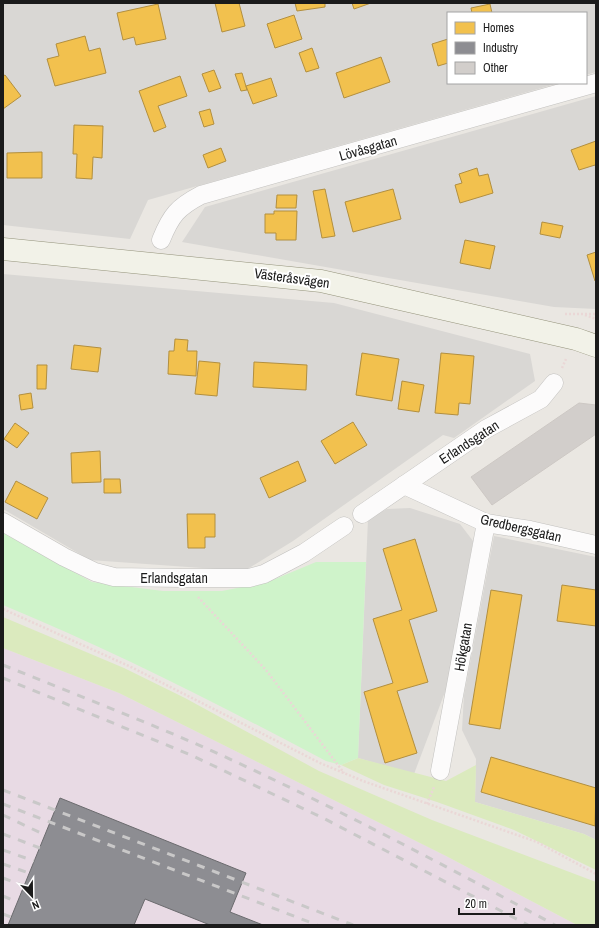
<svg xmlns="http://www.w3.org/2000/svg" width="599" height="928" font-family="'Archivo Narrow',sans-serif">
	<rect width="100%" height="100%" fill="#eae7e2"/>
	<g fill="#d9d7d4">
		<path d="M3,3H596V72L586,75V13H448V83H559L148,200L130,239L3,225Z"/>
		<path d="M596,96V309L554,307L182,242L205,207Z"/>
		<path d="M3,274L334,303L530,354L535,381L454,438L443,435L293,541L244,571L90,560L3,509Z"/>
		<path d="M410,508L460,524L473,541L448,684L414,774L358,758L368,519L387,509Z"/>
		<path d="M494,536L596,557V840L584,834L475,802L476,759L462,730L464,695Z"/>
	</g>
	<path fill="#e8dae4" d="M3,648L119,693L446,856L577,925H3Z"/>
	<g fill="#dbeabe">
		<path d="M3,617L124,668L185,698L319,771L432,820L596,882V925H577L446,856L119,693L3,648Z"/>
		<path d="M358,758L446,781L476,765L475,802L584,834L596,840V870L514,830L437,802L384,785L341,765Z"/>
	</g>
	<path fill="#cff3ca" d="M3,533L92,582L163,591H222L268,582L316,562H366L358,758L341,765L326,761C220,705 114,651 3,605Z"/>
	<g fill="#f2c14e" stroke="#b28f3f">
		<path d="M215,3H239L245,26L222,32Z"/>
		<path d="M295,3H325V7L297,11Z"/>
		<path d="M352,3H371L354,9Z"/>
		<path d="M158,4L166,39L136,45L134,37L123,40L117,13Z"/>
		<path d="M490,4L492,13H472L471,8Z"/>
		<path d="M294,15L302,39L275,48L267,24Z"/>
		<path d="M85,36L89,51L100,48L106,73L55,86L47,59L59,56L56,44Z"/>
		<path d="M448,39V63L438,66L432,44Z"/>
		<path d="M312,48L319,68L306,72L299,53Z"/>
		<path d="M381,57L390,82L344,98L336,73Z"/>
		<path d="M214,70L221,88L209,92L202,74Z"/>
		<path d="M242,73L247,90L241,91L235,74Z"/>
		<path d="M5,75L21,96L3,109V76Z"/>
		<path d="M180,76L187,96L158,106L166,127L154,132L139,91Z"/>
		<path d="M271,78L277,96L253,104L246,86Z"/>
		<path d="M210,109L214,124L204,127L199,112Z"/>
		<path d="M74,125L103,126L102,158L93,157L92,179L76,178L77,154H73Z"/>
		<path d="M596,141V168L595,165L579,170L571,150Z"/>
		<path d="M221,148L226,161L208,168L203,155Z"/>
		<path d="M42,152V178H7V153Z"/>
		<path d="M477,168L479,176L488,174L493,193L460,203L455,185L462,183L459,174Z"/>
		<path d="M325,189L335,236L322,238L313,191Z"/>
		<path d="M393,189L401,219L353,232L345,202Z"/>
		<path d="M277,195H297L296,208H276Z"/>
		<path d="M274,211H297L296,240H276V233H265V214H274Z"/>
		<path d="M542,222L563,226L560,238L540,234Z"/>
		<path d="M465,240L495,246L490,269L460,263Z"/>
		<path d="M596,252V281H595L587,255Z"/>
		<path d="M175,339L188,340L187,351H197L196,376L168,374L169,351H174Z"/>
		<path d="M74,345L101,348L98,372L71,369Z"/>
		<path d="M362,353L399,359L392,401L356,395Z"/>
		<path d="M441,353L474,356L470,404L459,403L458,415L435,413Z"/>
		<path d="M199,361L220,363L217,396L195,394Z"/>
		<path d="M254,362L307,365L306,390L253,387Z"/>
		<path d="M37,365H47L46,389H37Z"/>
		<path d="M402,381L424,385L419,412L398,409Z"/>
		<path d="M31,393L33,408L21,410L19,395Z"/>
		<path d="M353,422L367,445L335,464L321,441Z"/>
		<path d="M15,423L29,433L17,448L4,439Z"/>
		<path d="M100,451L101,482L72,483L71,453Z"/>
		<path d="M298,461L306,481L269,498L260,478Z"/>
		<path d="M104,479H120L121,493H104Z"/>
		<path d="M16,481L48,498L37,519L5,502Z"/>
		<path d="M187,514H215V537H205V548H188Z"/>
		<path d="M415,539L437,611L409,620L428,682L397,691L417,753L385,763L364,692L393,683L373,619L402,610L383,549Z"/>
		<path d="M562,585L596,590V626L557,621Z"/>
		<path d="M491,590L522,595L500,729L469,724Z"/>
		<path d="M491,757L596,788L595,826L481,792Z"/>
	</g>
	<path fill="#8d8d92" stroke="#6b6b6e" d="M60,798L246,873L230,912L263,925H210L145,899L134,925H8Z"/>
	<path fill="#d2cecb" stroke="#cdc8c4" d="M579,403L596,405V434L492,505L471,477Z"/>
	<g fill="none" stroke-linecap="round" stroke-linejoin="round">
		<defs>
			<g id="street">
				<path d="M161,240C171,215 178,207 201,195L596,83"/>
				<path d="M404,485L486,523L530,530L596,545"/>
				<path d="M362,514L486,429L541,399L554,383"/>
				<path d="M3,522L64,557L95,572L114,577L182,578H249L264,574L304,553L344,526"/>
				<path d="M440,771L486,523"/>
			</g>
			<path id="secondary" d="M3,249L321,281L576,339L596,346"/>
		</defs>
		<use href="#street" stroke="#c2c1bf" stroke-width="19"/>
		<use href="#secondary" stroke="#94937b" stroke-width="23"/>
		<g stroke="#ead7d6" stroke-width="2.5" stroke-dasharray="2 2" stroke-linecap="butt">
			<path d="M565,314H596"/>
			<path d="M585,315L596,319"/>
			<path d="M562,368L566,359"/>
			<path d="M198,597L266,670L344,773"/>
			<path d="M3,609L131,667L320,763L363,781L537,842L596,874"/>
			<path d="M427,804L434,787"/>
		</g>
		<use href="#street" stroke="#fcfbfb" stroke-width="18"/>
		<use href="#secondary" stroke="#f2f2e8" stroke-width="22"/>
		<g stroke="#c9c8c8" stroke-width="3" stroke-dasharray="8 8" stroke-linecap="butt">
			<path d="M3,665C72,693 142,720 210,750C327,803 442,864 555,925"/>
			<path d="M3,678L191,755L325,819L528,925"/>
			<path d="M3,790L353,925"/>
			<path d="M3,804L317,925"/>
			<path d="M3,815L45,835"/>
			<path d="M3,834L40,848"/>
			<path d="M3,850L34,861"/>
			<path d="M3,864L29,873"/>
			<path d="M3,878L24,886"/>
			<path d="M3,896L17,902"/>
			<path d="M3,914L11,917"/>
		</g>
	</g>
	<g text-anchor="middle" stroke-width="4" stroke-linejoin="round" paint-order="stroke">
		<g font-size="14" fill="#1b1b1b" stroke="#fff">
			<text transform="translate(368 148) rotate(-16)" y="5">Lövåsgatan</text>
			<text transform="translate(292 278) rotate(8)" y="5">Västeråsvägen</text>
			<text transform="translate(469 442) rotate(-33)" y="5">Erlandsgatan</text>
			<text transform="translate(521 528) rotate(13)" y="5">Gredbergsgatan</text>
			<text x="174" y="583">Erlandsgatan</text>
			<text transform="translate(463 647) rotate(-80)" y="5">Hökgatan</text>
		</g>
	</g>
	<rect width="599" height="928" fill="none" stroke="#1b1b1b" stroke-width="8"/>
	<rect x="447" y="12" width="140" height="72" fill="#ffffff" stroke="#a4a4a4"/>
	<rect x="455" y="22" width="20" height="12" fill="#f2c14e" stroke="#a4a4a4"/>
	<text x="483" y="32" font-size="12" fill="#1b1b1b">Homes</text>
	<rect x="455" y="42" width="20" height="12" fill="#8d8d92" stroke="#a4a4a4"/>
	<text x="483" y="52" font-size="12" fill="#1b1b1b">Industry</text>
	<rect x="455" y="62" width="20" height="12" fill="#d2cecb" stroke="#a4a4a4"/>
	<text x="483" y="72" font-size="12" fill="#1b1b1b">Other</text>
	<g transform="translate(32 896) rotate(158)" stroke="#ffffff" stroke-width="3" paint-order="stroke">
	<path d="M0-3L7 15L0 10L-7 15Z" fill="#1b1b1b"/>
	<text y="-6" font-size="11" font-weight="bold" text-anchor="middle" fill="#1b1b1b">N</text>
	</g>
	<path d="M459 908v6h55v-6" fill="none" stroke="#1b1b1b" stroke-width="2"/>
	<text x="465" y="908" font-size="12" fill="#1b1b1b" stroke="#ffffff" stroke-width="3" paint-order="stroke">20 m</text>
</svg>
